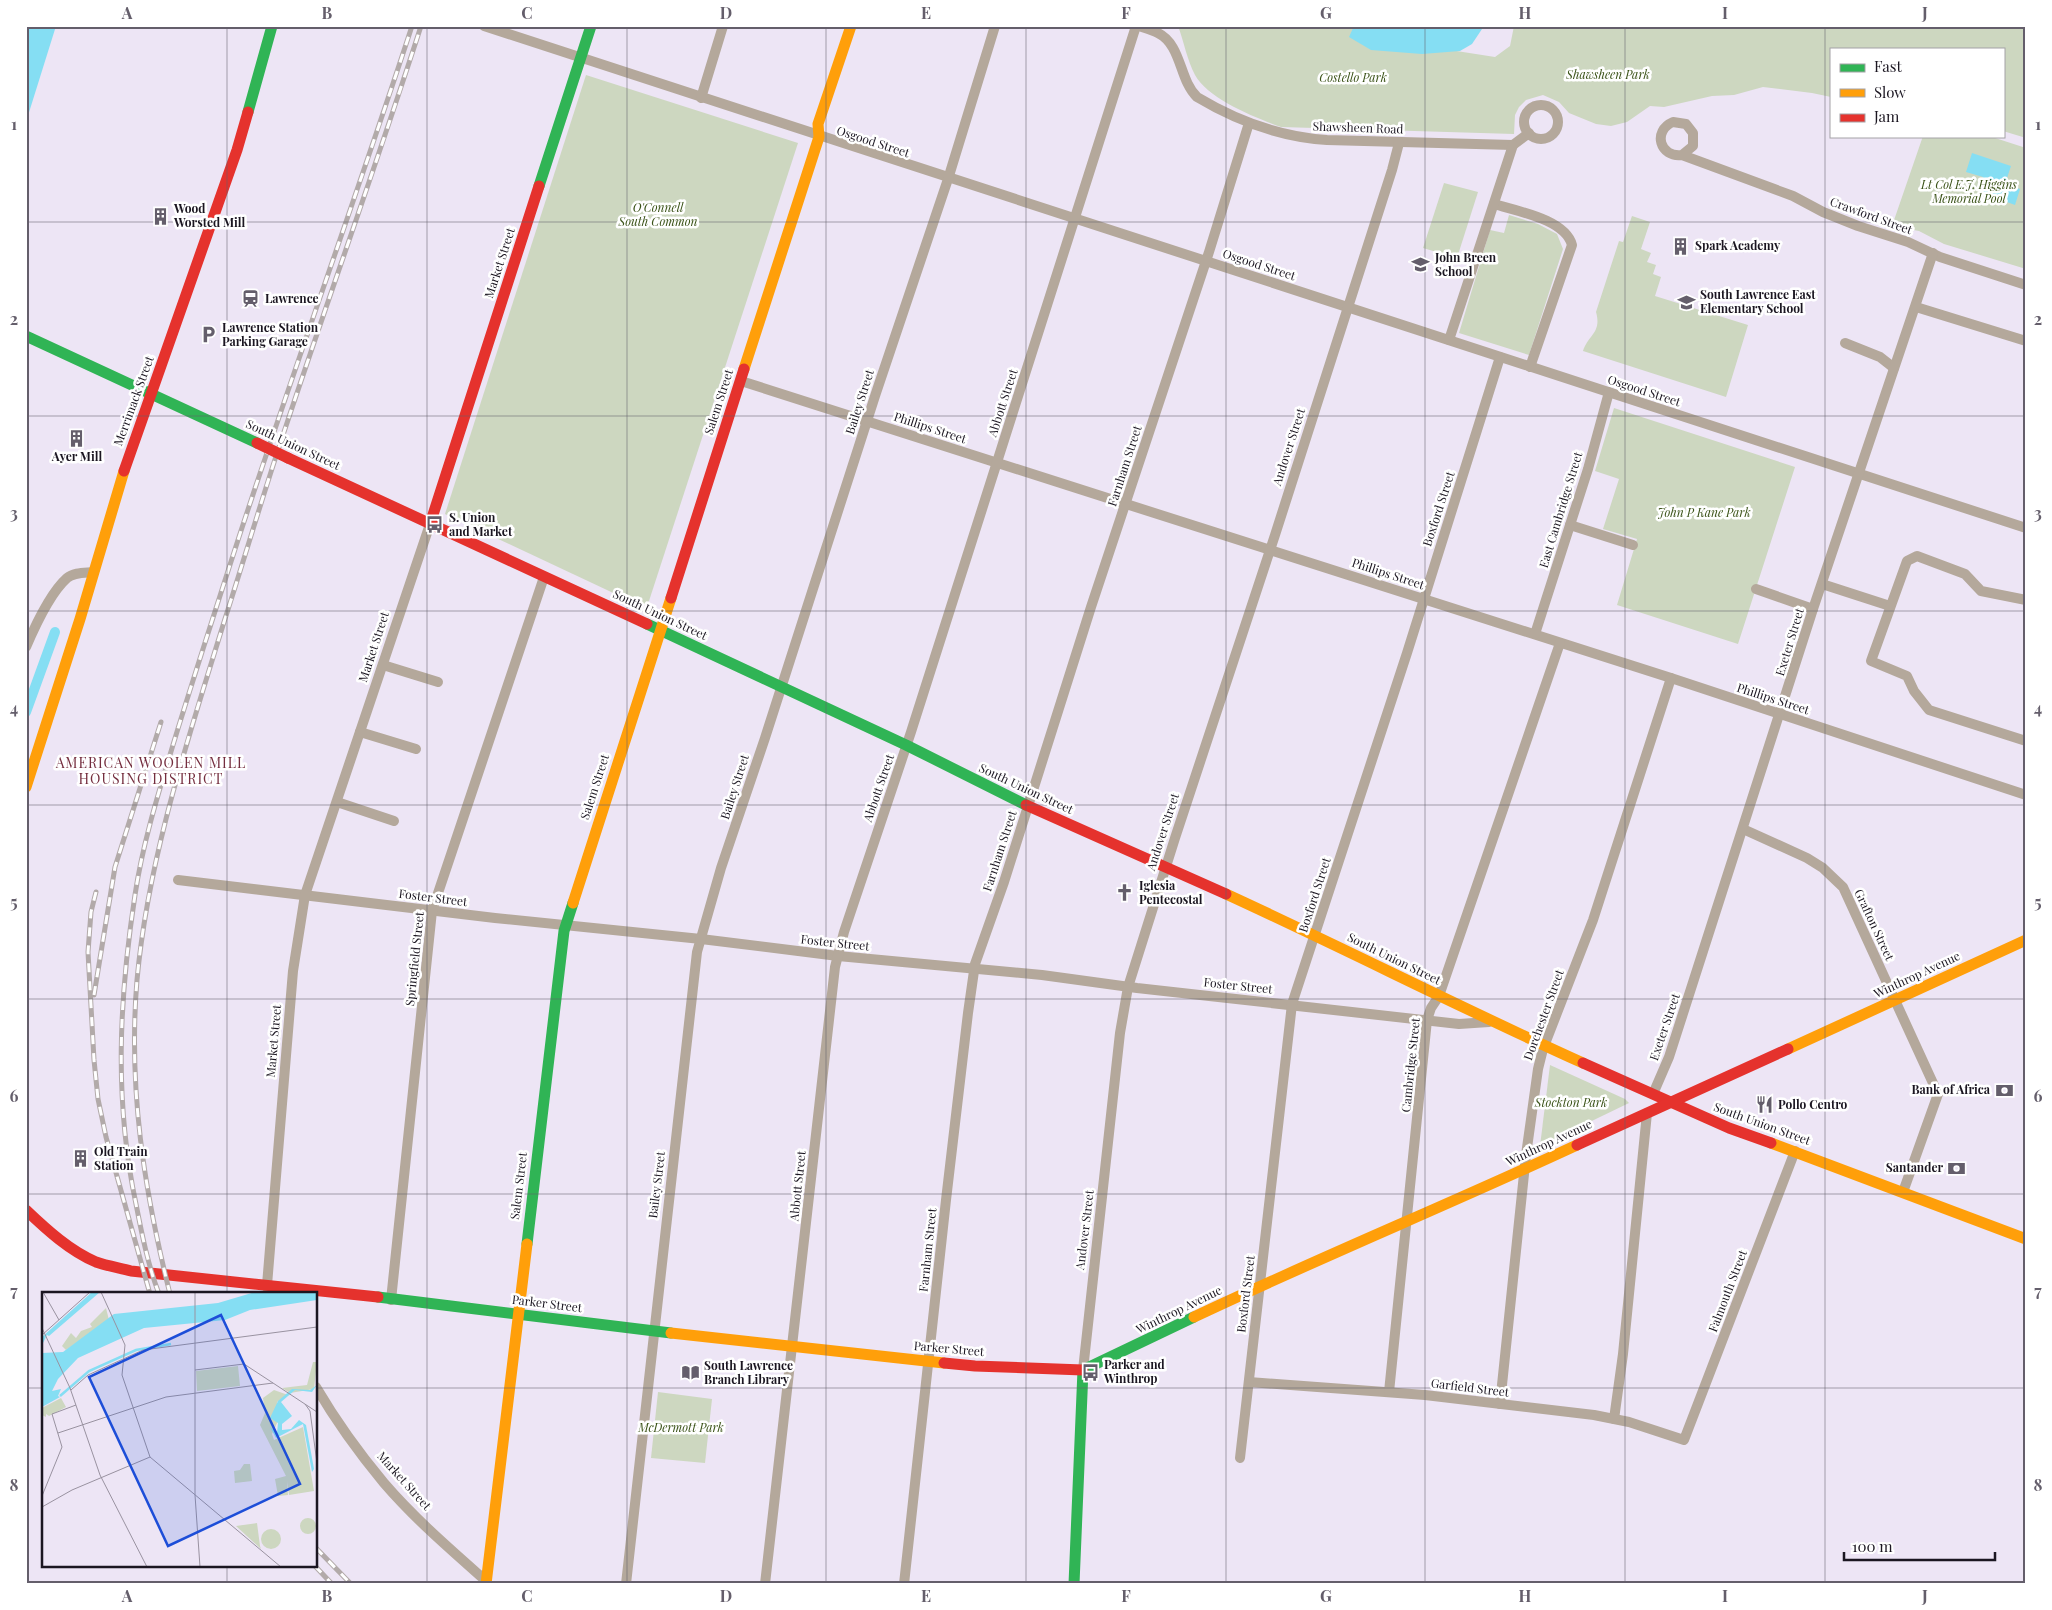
<svg xmlns="http://www.w3.org/2000/svg" width="2052" height="1610" font-family="'Playfair Display',serif">
	<rect width="100%" height="100%" fill="#ede5f5"/>
	<g fill="#cdd7c0">
		<path d="M1178,26H1389L1418,45L1495,57L1510,46L1514,26H2026V138L2003,131V49H1831V97L1812,93L1763,87L1734,95L1712,96L1664,107L1650,106L1627,122L1611,126L1596,124L1569,113L1559,102L1543,95L1526,100L1519,107L1515,115L1514,134L1281,127C1256,118 1208,99 1195,75C1187,60 1184,42 1178,26Z"/>
		<path d="M586,75L798,143L649,601L641,606L445,514Z"/>
		<path d="M1923,136H1989L2026,148V269L1944,244L1919,231L1892,226Z"/>
		<path d="M1444,183L1478,192L1457,258L1423,248Z"/>
		<path d="M1509,215L1538,224L1557,234L1563,249L1529,355L1459,333L1490,230L1504,233Z"/>
		<path d="M1632,216L1650,222L1641,249L1651,253L1647,262L1656,265L1653,274L1661,277L1655,296L1748,325L1726,397L1583,351C1588,335 1602,333 1596,312L1619,241L1623,242Z"/>
		<path d="M1614,408L1795,467L1738,644L1617,605L1637,539L1603,529L1619,479L1595,471Z"/>
		<path d="M1550,1065L1625,1099L1629,1103L1540,1146Z"/>
		<path d="M658,1392L712,1399L705,1463L651,1458Z"/>
	</g>
	<g fill="#85def3">
		<path d="M26,26H56L26,122Z"/>
		<path d="M1354,26H1484L1472,44L1460,51L1422,54L1371,50L1349,37Z"/>
		<path d="M1972,153L2011,166L2005,184L2020,189L2015,205L1980,192L1983,177L1966,172Z"/>
	</g>
	<g fill="none" stroke-linecap="round" stroke-linejoin="round">
		<path stroke="#85def3" stroke-width="10" d="M26,712L55,632"/>
		<g stroke="#b4a89b" stroke-width="10">
			<path d="M484,26C997,197 1512,361 2026,528"/>
			<path d="M1139,26C1145,28 1152,30 1158,33C1182,45 1179,80 1197,97C1237,121 1281,137 1327,140L1513,145L1529,133"/>
			<path d="M701,98L723,26"/>
			<circle cx="1541" cy="122" r="17"/>
			<path d="M1682,155L1693,146V133L1686,124L1673,122C1652,131 1660,158 1682,155L1793,196L1823,212L1858,226L1908,242L1940,257L2026,285"/>
			<path d="M1494,204C1516,211 1565,219 1572,245L1530,367"/>
			<path d="M1916,307L2026,341"/>
			<path d="M1449,340L1513,145"/>
			<path d="M1845,343L1880,357L1894,368"/>
			<path d="M741,381L1671,678L2026,795"/>
			<path d="M1570,525L1633,545"/>
			<path d="M1822,584L1890,606"/>
			<path d="M1756,589L1813,609"/>
			<path d="M2026,600L1981,591L1965,574L1917,556L1907,561L1871,661L1907,676L1914,691L1929,710L2026,741"/>
			<path d="M1535,634L1588,469L1609,392"/>
			<path d="M26,647C35,626 50,593 67,578C74,572 85,573 94,572"/>
			<path d="M383,665L438,682"/>
			<path d="M360,732L416,749"/>
			<path d="M337,802L394,821"/>
			<path d="M1743,829L1807,858L1823,868L1843,887L1938,1094L1903,1192"/>
			<path d="M178,880L495,918L701,939L838,956L1042,975L1137,988L1459,1024L1489,1022"/>
			<path d="M1653,1094L1669,1057L1813,609L1933,253"/>
			<path d="M269,1294L267,1285L293,971L305,895L430,524"/>
			<path d="M391,1300L432,911L544,577"/>
			<path d="M1083,1370L1120,1033L1128,987L1175,838L1275,535L1392,170L1399,143"/>
			<path d="M1249,1382L1425,1395L1594,1415L1629,1422L1684,1440L1795,1151"/>
			<path d="M316,1387C336,1421 359,1453 384,1483C415,1519 451,1550 486,1581"/>
			<path d="M1389,1392L1427,1020L1431,1008L1439,996L1560,643"/>
			<path d="M1500,1404L1526,1155L1538,1069L1543,1049L1593,920L1671,678"/>
			<path d="M1614,1419L1623,1354L1647,1113"/>
			<path d="M1240,1458L1292,1004L1407,653L1500,357"/>
			<path d="M626,1584L697,952L721,868L765,738L875,396L948,179L995,26"/>
			<path d="M765,1584L835,967L844,932L911,732L1136,26"/>
			<path d="M904,1584L946,1200L968,1013L975,964L1004,882L1091,607L1209,252L1249,123"/>
		</g>
		<g stroke="#30b455" stroke-width="11">
			<path d="M248,112L272,26"/>
			<path d="M539,186L591,26"/>
			<path d="M26,336L257,443"/>
			<path d="M647,624L906,745L1026,805"/>
			<path d="M527,1244L564,931L573,903"/>
			<path d="M378,1297L671,1333"/>
			<path d="M1074,1584L1083,1370L1194,1317"/>
		</g>
		<g stroke="#ff9f0a" stroke-width="11">
			<path d="M744,369L819,137L818,124L851,26"/>
			<path d="M26,787L80,619L124,471"/>
			<path d="M1226,894C1346,949 1463,1009 1583,1063"/>
			<path d="M573,903L671,598"/>
			<path d="M1788,1049L2026,940"/>
			<path d="M1771,1143L2026,1239"/>
			<path d="M1194,1317C1321,1257 1450,1204 1577,1145"/>
			<path d="M671,1333L944,1363"/>
			<path d="M486,1584L527,1244"/>
		</g>
		<g stroke="#e5322d" stroke-width="11">
			<path d="M288,458L647,624"/>
			<path d="M124,471L237,150L248,112"/>
			<path d="M430,524L539,186"/>
			<path d="M671,598L744,369"/>
			<path d="M1026,805L1226,894"/>
			<path d="M1583,1063L1729,1128L1771,1143"/>
			<path d="M1577,1145L1788,1049"/>
			<path d="M26,1210C47,1230 70,1251 96,1262C107,1266 120,1268 131,1271L378,1297"/>
			<path d="M944,1363L975,1366L1083,1370"/>
		</g>
		<defs>
			<g id="rail">
				<path d="M96,892L91,912L88,952L94,1060L98,1099L106,1137L150,1294"/>
				<path d="M94,995L115,867L161,722"/>
				<path d="M159,1294C148,1265 142,1235 136,1204C114,1100 119,1000 135,895C143,841 160,788 176,735C196,670 217,605 238,540C294,368 356,198 412,26"/>
				<path d="M170,1294C144,1190 128,1088 137,980C148,858 188,739 224,622C245,557 264,491 286,426C330,293 378,160 421,26"/>
				<path d="M316,1548L351,1584"/>
				<path d="M315,1566L332,1584"/>
			</g>
		</defs>
		<use href="#rail" stroke="#b2aaa9" stroke-width="5"/>
		<use href="#rail" stroke="#fff" stroke-width="3" stroke-dasharray="9" stroke-linecap="butt"/>
		<path stroke="#e5322d" stroke-width="11" d="M257,443L288,458"/>
	</g>
	<path fill="none" stroke="#645e6b" stroke-width="1" stroke-opacity="0.55" d="M227,26V1294M427,26V1584M627,26V1584M826,26V1584M1026,26V1584M1226,26V1584M1425,26V1584M1625,26V1584M1825,26V1584M26,222H2026M26,416H2026M26,611H2026M26,805H2026M26,999H2026M26,1194H2026M26,1388H44M316,1388H2026M227,1566V1584"/>
	<defs>
		<symbol id="building-bare" viewBox="-9 -9 18 18"><path d="M-4-6H4V6H1V3H-1V6H-4ZM-2.5-4.3h1.7v1.8h-1.7ZM.8-4.3h1.7v1.8H.8ZM-2.5-1h1.7V.8h-1.7ZM.8-1h1.7V.8H.8Z" fill="#645e6b" stroke="#fff" stroke-width="2.5" paint-order="stroke"/></symbol>
		<symbol id="school-bare" viewBox="-9 -9 18 18"><path d="M0-5L7-2L0 1L-7-2ZM-4 1L0 2.5L4 1V4Q0 6-4 4Z" fill="#645e6b" stroke="#fff" stroke-width="2.5" paint-order="stroke"/></symbol>
		<symbol id="station-bare" viewBox="-9 -9 18 18"><path d="M-3-6H3Q5-6 5-4V2Q5 4 3 4L4.5 6H3L1.5 4h-3L-3 6H-4.5L-3 4Q-5 4-5 2V-4Q-5-6-3-6ZM-3.5-4v3h7v-3ZM-3.5 1v1.5H-2V1ZM2 1v1.5H3.5V1Z" fill="#645e6b" stroke="#fff" stroke-width="2.5" paint-order="stroke"/></symbol>
		<symbol id="parking-bare" viewBox="-9 -9 18 18"><path d="M-3.5-5.5H1a3.5 3.5 0 0 1 0 7H-1V5.5H-3.5ZM-1-3.4V-.6H.8a1.4 1.4 0 0 0 0-2.8Z" fill="#645e6b" stroke="#fff" stroke-width="2.5" paint-order="stroke"/></symbol>
		<symbol id="bus-bare" viewBox="-9 -9 18 18"><path d="M-5-6H5V4H4V6H2V4H-2V6H-4V4H-5ZM-3.5-4V0h7V-4ZM-3.5 1.2v1.5H-2V1.2ZM2 1.2v1.5H3.5V1.2Z" fill="#645e6b" stroke="#fff" stroke-width="2.5" paint-order="stroke"/></symbol>
		<symbol id="church-bare" viewBox="-9 -9 18 18"><path d="M-1.2-6h2.4v3.5h3.3v2.4h-3.3V6h-2.4V-.1h-3.3v-2.4h3.3Z" fill="#645e6b" stroke="#fff" stroke-width="2.5" paint-order="stroke"/></symbol>
		<symbol id="bank-bare" viewBox="-9 -9 18 18"><path d="M-6-4H6V4H-6ZM0-2.3a2.3 2.3 0 1 0 0 4.6a2.3 2.3 0 1 0 0-4.6Z" fill="#645e6b" stroke="#fff" stroke-width="2.5" paint-order="stroke"/></symbol>
		<symbol id="restaurant-bare" viewBox="-9 -9 18 18"><path d="M-5-6h1v4h1v-4h1v4h1v-4h1v5L-1.5 .5V6h-2V.5L-5-1ZM5-6V6H3V1.5H1.5Q1.5-4 5-6Z" fill="#645e6b" stroke="#fff" stroke-width="2.5" paint-order="stroke"/></symbol>
		<symbol id="library-bare" viewBox="-9 -9 18 18"><path d="M-6-4Q-3-5.5-.7-3.5V5Q-3 3-6 4ZM6-4Q3-5.5 .7-3.5V5Q3 3 6 4Z" fill="#645e6b" stroke="#fff" stroke-width="2.5" paint-order="stroke"/></symbol>
	</defs>
	<g fill-rule="evenodd">
		<use href="#building-bare" x="148" y="204" width="25" height="25"/>
		<use href="#building-bare" x="1668" y="234" width="25" height="25"/>
		<use href="#school-bare" x="1408" y="252" width="25" height="25"/>
		<use href="#station-bare" x="238" y="286" width="25" height="25"/>
		<use href="#school-bare" x="1674" y="290" width="25" height="25"/>
		<use href="#parking-bare" x="196" y="322" width="25" height="25"/>
		<use href="#building-bare" x="64" y="426" width="25" height="25"/>
		<use href="#bus-bare" x="422" y="512" width="25" height="25"/>
		<use href="#church-bare" x="1112" y="880" width="25" height="25"/>
		<use href="#bank-bare" x="1992" y="1078" width="25" height="25"/>
		<use href="#restaurant-bare" x="1752" y="1092" width="25" height="25"/>
		<use href="#building-bare" x="68" y="1146" width="25" height="25"/>
		<use href="#bank-bare" x="1944" y="1156" width="25" height="25"/>
		<use href="#bus-bare" x="1078" y="1360" width="25" height="25"/>
		<use href="#library-bare" x="678" y="1360" width="25" height="25"/>
	</g>
	<g text-anchor="middle" stroke-width="5" stroke-linejoin="round" paint-order="stroke">
		<g font-size="12" font-style="italic" fill="#395116" stroke="#fff">
			<text x="1608" y="79">Shawsheen Park</text>
			<text x="1353" y="82">Costello Park</text>
			<text x="1969" y="189">Lt Col E.J. Higgins<tspan x="1969" dy="14">Memorial Pool</tspan></text>
			<text x="658" y="212">O'Connell<tspan x="658" dy="14">South Common</tspan></text>
			<text x="1704" y="517">John P Kane Park</text>
			<text x="1571" y="1107">Stockton Park</text>
			<text x="681" y="1432">McDermott Park</text>
		</g>
		<g font-size="12" fill="#1b1621" stroke="#fff">
			<text transform="translate(1358 128) rotate(2)" y="4">Shawsheen Road</text>
			<text transform="translate(873 142) rotate(18)" y="4">Osgood Street</text>
			<text transform="translate(1871 216) rotate(20)" y="4">Crawford Street</text>
			<text transform="translate(500 263) rotate(-72)" y="4">Market Street</text>
			<text transform="translate(1259 265) rotate(18)" y="4">Osgood Street</text>
			<text transform="translate(1644 391) rotate(18)" y="4">Osgood Street</text>
			<text transform="translate(134 401) rotate(-70)" y="4">Merrimack Street</text>
			<text transform="translate(719 402) rotate(-72)" y="4">Salem Street</text>
			<text transform="translate(860 402) rotate(-72)" y="4">Bailey Street</text>
			<text transform="translate(1003 403) rotate(-72)" y="4">Abbott Street</text>
			<text transform="translate(930 428) rotate(18)" y="4">Phillips Street</text>
			<text transform="translate(293 445) rotate(25)" y="4">South Union Street</text>
			<text transform="translate(1289 447) rotate(-72)" y="4">Andover Street</text>
			<text transform="translate(1125 466) rotate(-72)" y="4">Farnham Street</text>
			<text transform="translate(1439 509) rotate(-72)" y="4">Boxford Street</text>
			<text transform="translate(1561 510) rotate(-73)" y="4">East Cambridge Street</text>
			<text transform="translate(1388 574) rotate(18)" y="4">Phillips Street</text>
			<text transform="translate(660 615) rotate(25)" y="4">South Union Street</text>
			<text transform="translate(1790 642) rotate(-73)" y="4">Exeter Street</text>
			<text transform="translate(374 647) rotate(-72)" y="4">Market Street</text>
			<text transform="translate(1773 699) rotate(18)" y="4">Phillips Street</text>
			<text transform="translate(595 787) rotate(-72)" y="4">Salem Street</text>
			<text transform="translate(735 787) rotate(-72)" y="4">Bailey Street</text>
			<text transform="translate(879 788) rotate(-71)" y="4">Abbott Street</text>
			<text transform="translate(1026 789) rotate(25)" y="4">South Union Street</text>
			<text transform="translate(1163 832) rotate(-72)" y="4">Andover Street</text>
			<text transform="translate(1000 851) rotate(-72)" y="4">Farnham Street</text>
			<text transform="translate(1315 895) rotate(-72)" y="4">Boxford Street</text>
			<text transform="translate(433 898) rotate(7)" y="4">Foster Street</text>
			<text transform="translate(1874 925) rotate(65)" y="4">Grafton Street</text>
			<text transform="translate(835 943) rotate(6)" y="4">Foster Street</text>
			<text transform="translate(415 959) rotate(-84)" y="4">Springfield Street</text>
			<text transform="translate(1394 959) rotate(26)" y="4">South Union Street</text>
			<text transform="translate(1917 975) rotate(-25)" y="4">Winthrop Avenue</text>
			<text transform="translate(1238 986) rotate(6)" y="4">Foster Street</text>
			<text transform="translate(1544 1015) rotate(-70)" y="4">Dorchester Street</text>
			<text transform="translate(1665 1027) rotate(-71)" y="4">Exeter Street</text>
			<text transform="translate(274 1041) rotate(-85)" y="4">Market Street</text>
			<text transform="translate(1411 1065) rotate(-84)" y="4">Cambridge Street</text>
			<text transform="translate(1762 1124) rotate(20)" y="4">South Union Street</text>
			<text transform="translate(1549 1143) rotate(-25)" y="4">Winthrop Avenue</text>
			<text transform="translate(657 1185) rotate(-83)" y="4">Bailey Street</text>
			<text transform="translate(519 1186) rotate(-83)" y="4">Salem Street</text>
			<text transform="translate(798 1186) rotate(-84)" y="4">Abbott Street</text>
			<text transform="translate(1085 1230) rotate(-83)" y="4">Andover Street</text>
			<text transform="translate(928 1250) rotate(-84)" y="4">Farnham Street</text>
			<text transform="translate(1728 1291) rotate(-69)" y="4">Falmouth Street</text>
			<text transform="translate(1246 1294) rotate(-83)" y="4">Boxford Street</text>
			<text transform="translate(547 1304) rotate(7)" y="4">Parker Street</text>
			<text transform="translate(1179 1310) rotate(-26)" y="4">Winthrop Avenue</text>
			<text transform="translate(949 1349) rotate(5)" y="4">Parker Street</text>
			<text transform="translate(1470 1388) rotate(7)" y="4">Garfield Street</text>
			<text transform="translate(404 1481) rotate(48)" y="4">Market Street</text>
		</g>
		<g font-size="12" font-weight="bold" fill="#1b1621" stroke="#fff" text-anchor="start">
			<text x="174" y="213">Wood<tspan x="174" dy="14">Worsted Mill</tspan></text>
			<text x="1695" y="250">Spark Academy</text>
			<text x="1435" y="262">John Breen<tspan x="1435" dy="14">School</tspan></text>
			<text x="1700" y="299">South Lawrence East<tspan x="1700" dy="14">Elementary School</tspan></text>
			<text x="265" y="303">Lawrence</text>
			<text x="222" y="332">Lawrence Station<tspan x="222" dy="14">Parking Garage</tspan></text>
			<text x="77" y="461" text-anchor="middle">Ayer Mill</text>
			<text x="449" y="522">S. Union<tspan x="449" dy="14">and Market</tspan></text>
			<text x="1139" y="890">Iglesia<tspan x="1139" dy="14">Pentecostal</tspan></text>
			<text x="1990" y="1094" text-anchor="end">Bank of Africa</text>
			<text x="1778" y="1109">Pollo Centro</text>
			<text x="94" y="1156">Old Train<tspan x="94" dy="14">Station</tspan></text>
			<text x="1943" y="1172" text-anchor="end">Santander</text>
			<text x="1104" y="1369">Parker and<tspan x="1104" dy="14">Winthrop</tspan></text>
			<text x="704" y="1370">South Lawrence<tspan x="704" dy="14">Branch Library</tspan></text>
		</g>
		<g font-size="14" letter-spacing="1" fill="#742d3e" stroke="#fff">
			<text x="151" y="768">AMERICAN WOOLEN MILL<tspan x="151" dy="16">HOUSING DISTRICT</tspan></text>
		</g>
	</g>
	<g transform="translate(42 1292)">
		<rect width="275" height="275" fill="#ede5f5"/>
		<path d="M64,16L67,28L24,58L20,54L29,41L34,46L39,39L50,35L48,32ZM271,70H275L272,97L248,101L240,96L265,93ZM196,74L198,94L155,99L154,79ZM232,98L246,103L235,110L236,129L230,142L232,148L261,135L272,199L247,203L245,189L246,203L236,204L233,187L244,184L218,133L223,121L221,106ZM19,106L24,115L7,124L4,122V125L0,123V116ZM202,172H208L210,189L193,191L192,179L198,178ZM258 234a8 8 0 1 1 16 0a8 8 0 1 1-16 0ZM215,231L218,254L219,257L194,234ZM219 247a10 10 0 1 1 20 0a10 10 0 1 1-20 0Z" fill="#cdd7c0"/>
		<path d="M50,0H58L7,44L5,43L0,53V45ZM213,0H275V8L208,18L183,28L102,36L36,66L16,87L10,99L19,97L16,104L18,105L0,115V61L21,60L72,22L176,11ZM275,93L270,100L253,98L239,110L250,124L240,132V138L249,137L257,128L264,133L272,177L270,180L261,132L234,146L228,135L235,141L236,131L228,126L236,109L250,97L268,98Z" fill="#85def3"/>
		<path fill="none" stroke="#85def3" stroke-width="2.5" d="M18,104L47,79L94,58L129,52"/>
		<path fill="none" stroke="#9992a0" stroke-width="1" d="M1,0L17,28M59,0L83,53L80,83L108,165L239,275M153,0V203L158,275M0,36L28,96L58,183L105,275M0,43L48,0M153,78L202,72L231,91M29,98L46,83L101,58L275,35M263,112L268,119L275,171M16,141L124,105L231,91L275,120M0,204L20,155L10,122L34,113M0,215L30,198L108,165"/>
		<path fill="#1d4ed8" fill-opacity="0.15" stroke="#1d4ed8" stroke-width="2.5" d="M179,23L258,192L126,254L47,85Z"/>
		<rect width="275" height="275" fill="none" stroke="#1b1621" stroke-width="2.5"/>
	</g>
	<rect width="2052" height="1610" fill="none" stroke="#ffffff" stroke-width="55"/>
	<rect x="1830" y="48" width="175" height="90" fill="#ffffff" stroke="#a4a2a6"/>
	<rect x="1840" y="64" width="25" height="8" fill="#30b455" stroke="#a4a2a6"/>
	<text x="1874" y="72" font-size="15" fill="#1b1621">Fast</text>
	<rect x="1840" y="89" width="25" height="8" fill="#ff9f0a" stroke="#a4a2a6"/>
	<text x="1874" y="98" font-size="15" fill="#1b1621">Slow</text>
	<rect x="1840" y="114" width="25" height="8" fill="#e5322d" stroke="#a4a2a6"/>
	<text x="1874" y="122" font-size="15" fill="#1b1621">Jam</text>
	<path d="M1844 1552v8h151v-8" fill="none" stroke="#1b1621" stroke-width="2.5"/>
	<text x="1852" y="1552" font-size="15" fill="#1b1621" stroke="#ffffff" stroke-width="4" paint-order="stroke">100 m</text>
	<rect x="28" y="28" width="1996" height="1554" fill="none" stroke="#645e6b" stroke-width="2"/>
	<g font-size="16" text-anchor="middle" font-weight="bold" fill="#645e6b">
		<text x="127" y="19">A</text>
		<text x="327" y="19">B</text>
		<text x="527" y="19">C</text>
		<text x="726" y="19">D</text>
		<text x="926" y="19">E</text>
		<text x="1126" y="19">F</text>
		<text x="1326" y="19">G</text>
		<text x="1525" y="19">H</text>
		<text x="1725" y="19">I</text>
		<text x="1925" y="19">J</text>
		<text x="14" y="130">1</text>
		<text x="2038" y="130">1</text>
		<text x="14" y="325">2</text>
		<text x="2038" y="325">2</text>
		<text x="14" y="519">3</text>
		<text x="2038" y="519">3</text>
		<text x="14" y="714">4</text>
		<text x="2038" y="714">4</text>
		<text x="14" y="908">5</text>
		<text x="2038" y="908">5</text>
		<text x="14" y="1102">6</text>
		<text x="2038" y="1102">6</text>
		<text x="14" y="1297">7</text>
		<text x="2038" y="1297">7</text>
		<text x="14" y="1491">8</text>
		<text x="2038" y="1491">8</text>
		<text x="127" y="1602">A</text>
		<text x="327" y="1602">B</text>
		<text x="527" y="1602">C</text>
		<text x="726" y="1602">D</text>
		<text x="926" y="1602">E</text>
		<text x="1126" y="1602">F</text>
		<text x="1326" y="1602">G</text>
		<text x="1525" y="1602">H</text>
		<text x="1725" y="1602">I</text>
		<text x="1925" y="1602">J</text>
	</g>
</svg>
